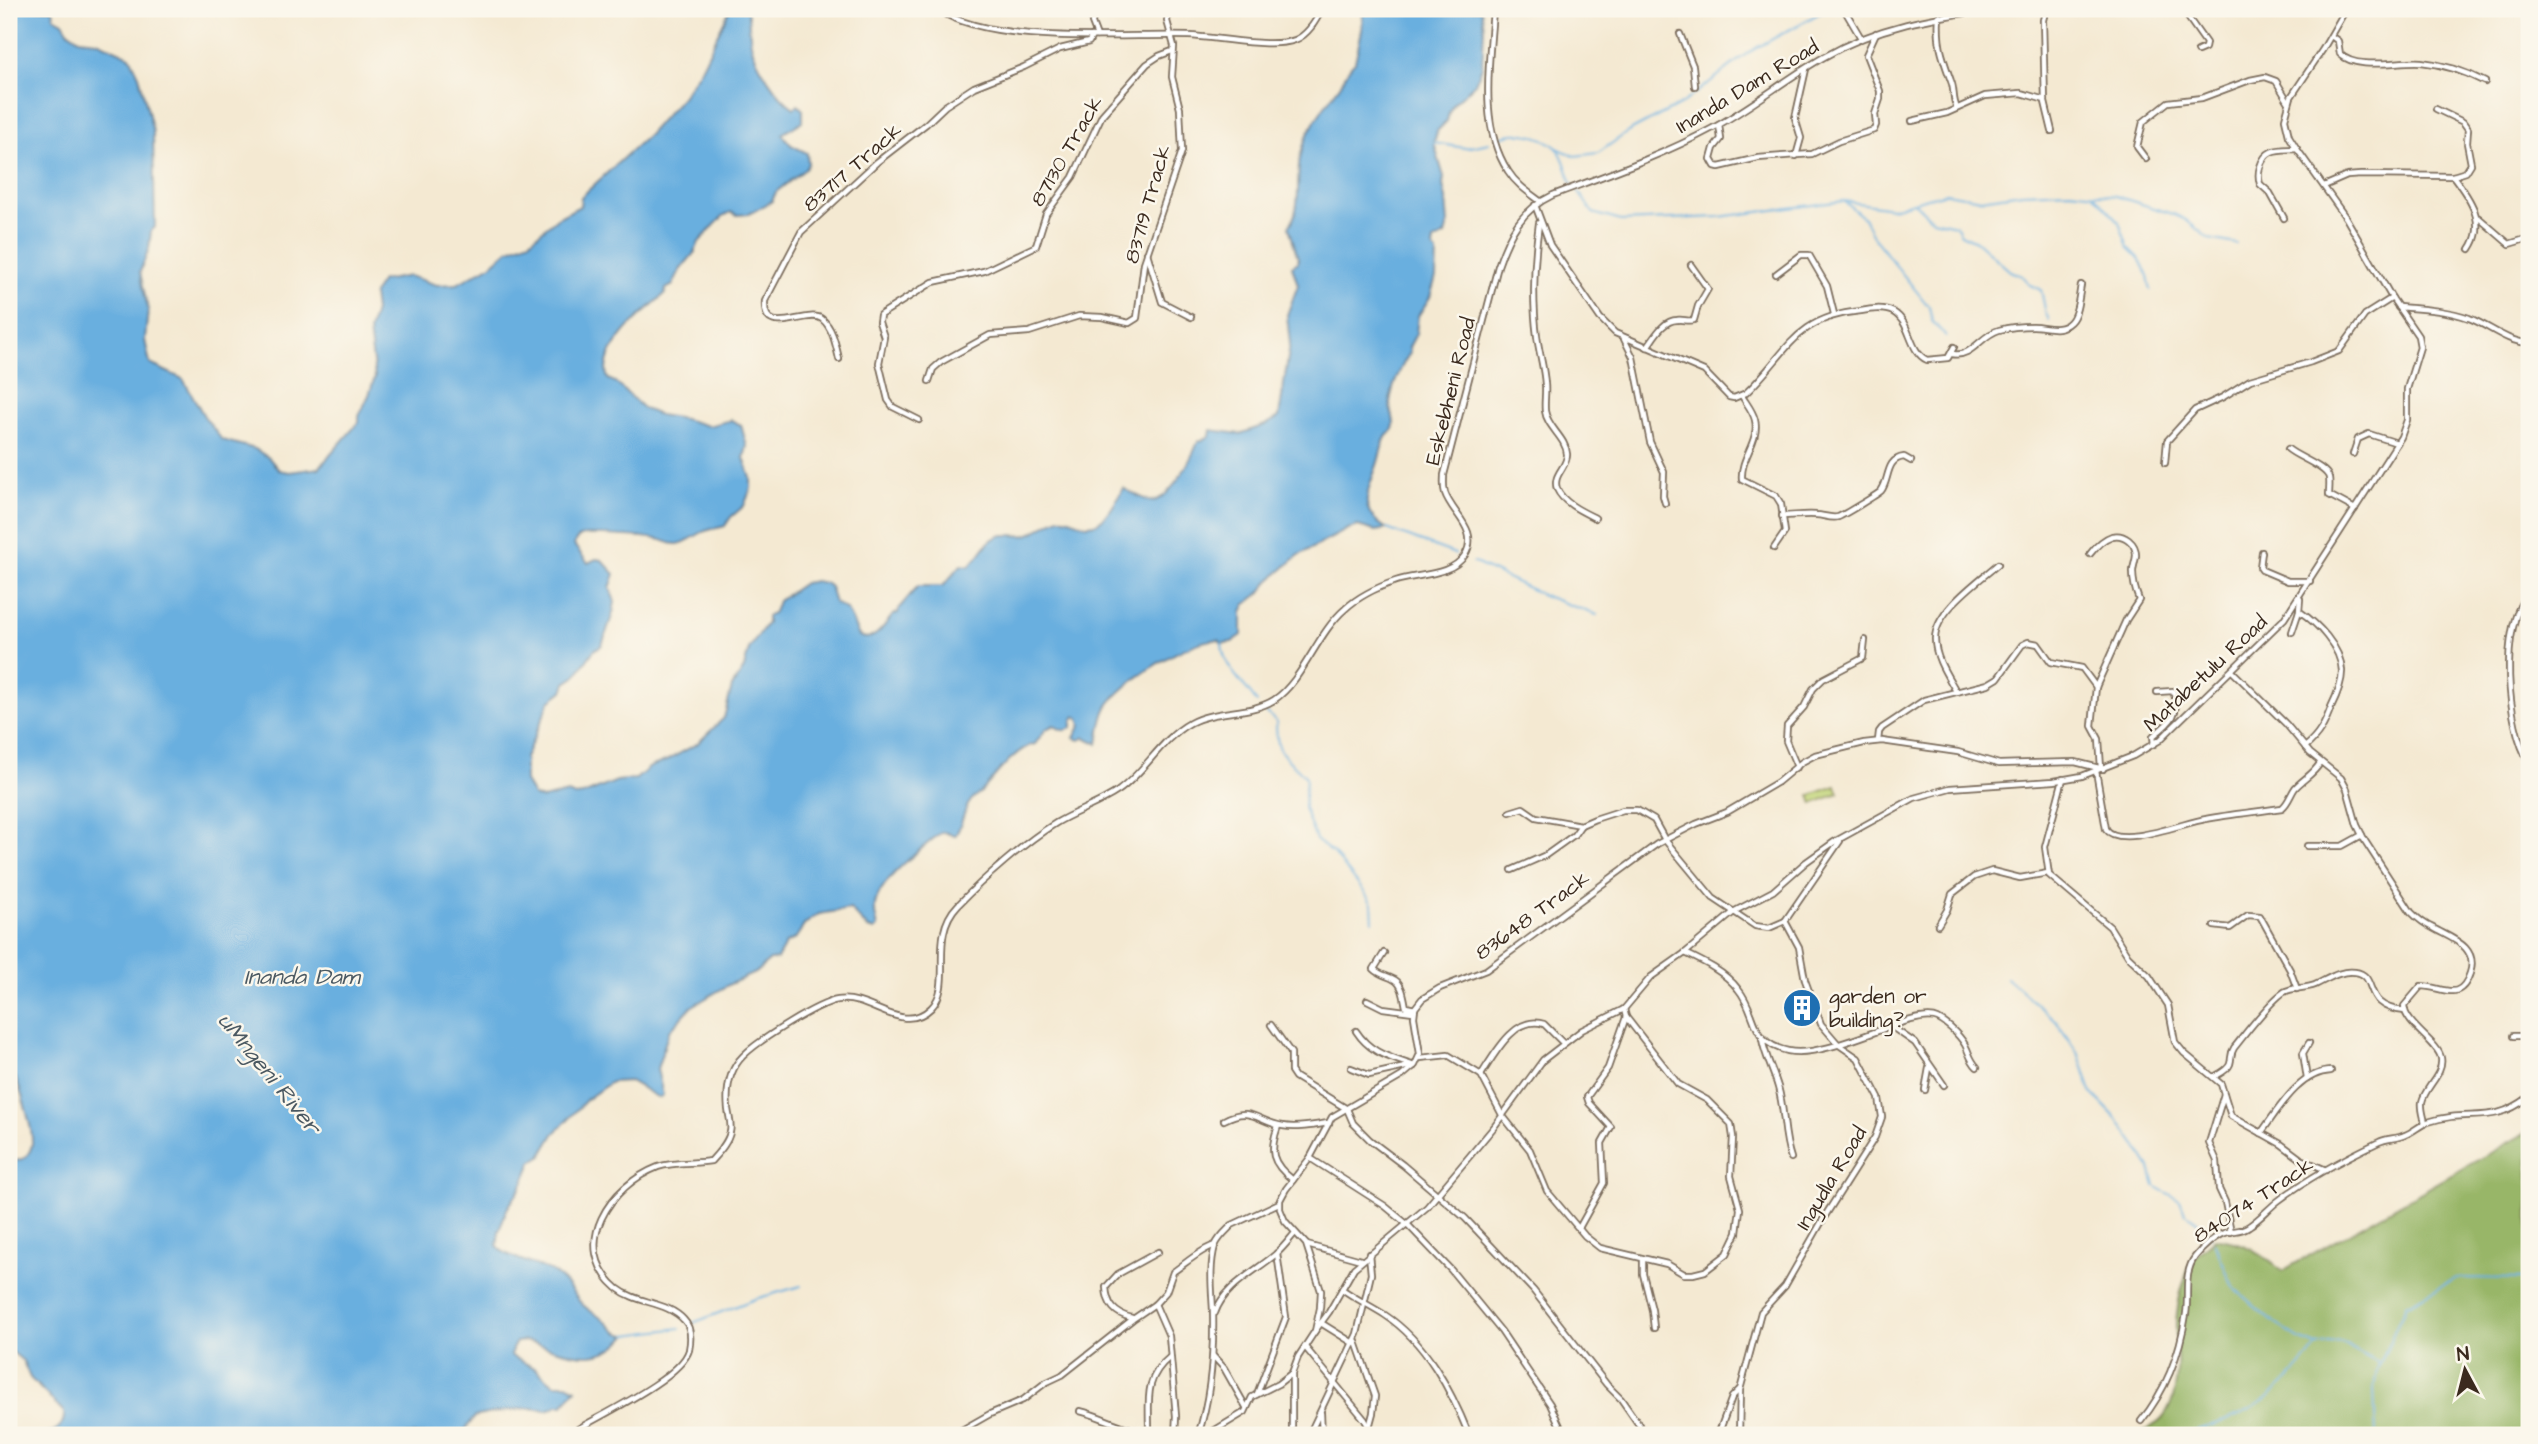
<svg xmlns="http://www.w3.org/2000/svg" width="2538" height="1444" font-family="'Architects Daughter',sans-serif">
	<rect width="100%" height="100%" fill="#fbf7ec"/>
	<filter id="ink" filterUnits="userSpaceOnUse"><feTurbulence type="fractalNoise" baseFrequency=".0143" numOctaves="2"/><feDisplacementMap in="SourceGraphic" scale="14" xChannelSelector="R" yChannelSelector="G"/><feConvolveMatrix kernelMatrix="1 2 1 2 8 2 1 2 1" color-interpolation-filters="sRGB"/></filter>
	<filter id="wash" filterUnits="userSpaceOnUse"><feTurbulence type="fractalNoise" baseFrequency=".00686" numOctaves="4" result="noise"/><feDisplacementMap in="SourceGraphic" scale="28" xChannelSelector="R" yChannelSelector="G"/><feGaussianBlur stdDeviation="1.57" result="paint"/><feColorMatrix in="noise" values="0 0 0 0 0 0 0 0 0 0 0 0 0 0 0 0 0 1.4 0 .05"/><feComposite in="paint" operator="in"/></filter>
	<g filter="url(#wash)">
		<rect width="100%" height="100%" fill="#f4e9d2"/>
		<path fill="#c1d477" stroke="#7e7f4a" stroke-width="2" d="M1836,786L1839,793L1813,804L1810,795Z"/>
		<path fill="#98b668" stroke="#6a7043" stroke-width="2" d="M2529,1131V1435H2140C2146,1428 2156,1426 2162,1419C2180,1398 2178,1360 2176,1335C2175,1312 2182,1277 2195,1257C2200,1250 2209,1244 2215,1238C2248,1243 2257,1251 2282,1271Z"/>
		<path fill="#69afdf" stroke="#526c7e" stroke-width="2" d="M9,9H53L54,17L63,22L69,32L79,39L97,41L130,56L139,75L153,132L155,227L151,231L149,248L140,272L148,310L145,340L150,364L183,379L204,416L222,440L255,449L269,458L279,470L289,472L319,468L359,422V416L369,395L375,377L369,331L375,311L373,294L382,281L409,276L437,285L457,284L491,265L509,249L530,241L557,218L580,206L581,197L648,135L682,97L701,69L730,9H747C749,20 749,31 751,43C755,63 777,97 794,108L798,105L803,110V121L782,134L791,145L807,153L808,164L805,169L776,192L772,201L749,214L737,215L731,212L723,216L699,242L695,252L680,270L673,285L666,289L665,294C646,310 596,351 608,379L615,382L644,409L659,415L684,419L708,426L731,420L741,425L747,446L744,458L751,478V488L744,506L731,517L725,526C719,528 714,528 709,530C698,532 690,542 678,544C670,545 665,540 657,539C646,537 587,533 581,536C576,539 576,540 574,545L588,563L596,559L602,560L615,574L610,588L615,602L613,613L602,645L594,650L575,677L566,683L563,691L550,701L525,758V781L533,796L542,799L568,793L575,796L583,795L617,781L636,779L650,767L668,760L697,744L724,718L732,687L744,668L749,649L767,623V617L774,612L778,601L804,583L815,581L825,583L830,587L835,603L847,610L859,636C875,644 884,625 894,614L898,613L899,608L918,586H943L961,565L969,566C981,556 985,541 999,536C1007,533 1018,537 1027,535C1038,532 1051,520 1060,518C1069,516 1078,524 1087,525C1103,527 1117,501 1123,488C1128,491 1149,502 1152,501C1171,500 1192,457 1198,442L1210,436L1211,430L1240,434L1265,425L1279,417L1290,344L1287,315L1298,285L1292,266L1298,262V258L1289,227C1302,209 1296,179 1300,158C1305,132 1323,108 1338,88C1345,80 1346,69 1355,62L1362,30L1363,9H1481L1484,27L1482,67L1475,84L1454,103L1449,112L1447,121L1437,131L1434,143L1444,177L1443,185L1446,199L1448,224L1445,235L1434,241L1433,247L1437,253L1436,277L1430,297L1418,316L1416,334L1409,347L1410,353C1402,364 1391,388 1390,403C1389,412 1397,419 1393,429C1391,432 1388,434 1386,437C1381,446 1380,458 1376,468C1366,495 1358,511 1387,529L1375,531L1358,526L1348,529L1299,555L1269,581L1260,593L1245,605L1242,613V635L1232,642L1222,643L1219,640C1191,637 1121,683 1107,707C1101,718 1100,732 1098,744L1085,737L1080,740L1074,738L1081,725L1079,718L1075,716L1072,721V727C1065,733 1060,730 1054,725L1046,729L1035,744C1015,748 995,777 981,792C962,803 965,821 955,836L944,832L939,834C920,850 879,880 875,905C874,912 876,919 878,927L875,930L868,928L850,909L819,914L805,924L795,939L786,943L777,959L770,960L755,973L730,984L691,1007L669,1031L657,1069L663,1095L659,1098L630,1081L611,1082L587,1099L554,1134L541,1156L532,1162L522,1186L507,1209L499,1231L497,1246C505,1258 540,1264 555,1274C566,1281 571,1291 580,1302C586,1309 594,1313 601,1318C613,1326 612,1333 627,1335C598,1371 562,1349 525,1341L516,1342L512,1349L511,1356L535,1368L554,1384H567L576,1389L563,1405H558C547,1414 538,1407 526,1408C519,1409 478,1415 475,1417C470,1422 466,1430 461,1435H46C57,1430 65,1426 64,1412L30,1378L23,1361L10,1350L9,1163L25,1158C29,1153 32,1149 32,1143C33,1129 18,1077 9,1066Z"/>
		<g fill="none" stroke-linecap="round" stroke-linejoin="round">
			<g stroke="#69afdf" stroke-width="2">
				<path d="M1498,138C1516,130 1541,134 1556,147C1564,154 1567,173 1572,183"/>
				<path d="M1434,143L1465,148L1489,143"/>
				<path d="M1557,148L1575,156L1598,153L1628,132L1683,103L1749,52L1827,9"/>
				<path d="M1578,191L1593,213L1621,221L1719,217L1844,201L1892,208L1946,193L1981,199L2022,193L2070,191L2116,196L2173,214L2186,220L2209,239L2237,244"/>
				<path d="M2094,195L2119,222L2128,247L2139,258L2148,276L2151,290"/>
				<path d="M1845,202L1864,218L1874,238L1929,307L1932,321L1946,337"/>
				<path d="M1914,202L1933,220L1956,225L1961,234L1976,241L2010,271L2022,276L2030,285L2041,290L2046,314L2049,320"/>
				<path d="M1387,529L1455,554"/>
				<path d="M1473,562L1545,596L1597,615"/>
				<path d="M1222,643C1223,669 1244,682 1257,703"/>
				<path d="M1266,712L1276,721C1276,756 1283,754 1306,777L1304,808L1316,840L1334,854L1365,893L1372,904L1373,921"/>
				<path d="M2007,978L2056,1021L2079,1055L2091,1092L2117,1119L2133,1141L2150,1168L2155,1186L2180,1200L2185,1213L2194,1218L2211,1237"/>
				<path d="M2214,1242L2233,1287L2270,1320L2299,1339L2317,1346L2340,1342L2380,1364"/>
				<path d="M693,1323L755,1299L801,1286"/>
				<path d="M627,1335L680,1328"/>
				<path d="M2182,1435C2200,1428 2220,1424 2239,1415C2272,1400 2295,1374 2317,1346"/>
				<path d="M2376,1435L2374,1388L2377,1370L2406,1305L2456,1278L2529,1279"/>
			</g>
		</g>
	</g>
	<g filter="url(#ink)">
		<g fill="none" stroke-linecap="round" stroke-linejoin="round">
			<defs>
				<g id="minor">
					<path d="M937,9C991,46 1122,34 1189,36C1216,37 1271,49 1295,40C1308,35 1316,21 1322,9"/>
					<path d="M1094,9L1092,23L1097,36"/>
					<path d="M1493,9C1490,60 1478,125 1508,171C1516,184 1528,192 1540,201"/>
					<path d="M1844,9L1861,38"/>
					<path d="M2046,9L2043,20L2045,102L2052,131"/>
					<path d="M2182,9L2206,43L2205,48L2198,51"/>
					<path d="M1939,16C1937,44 1942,56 1951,81C1955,90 1952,99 1957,108"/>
					<path d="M1680,34L1693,66L1695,86"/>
					<path d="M2331,36L2338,41L2340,54C2357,71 2399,60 2421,62C2442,64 2466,72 2485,82"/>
					<path d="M1912,121L1947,113L1985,96L2021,93L2045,100"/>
					<path d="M1719,125L1721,139L1714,148L1711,159L1715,166L1719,167L1758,158L1812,154L1839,141L1874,130L1876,125L1875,114L1880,99V91L1866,55L1876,33"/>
					<path d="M1796,156L1801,138L1795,118L1806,69"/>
					<path d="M2146,159L2137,147L2143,122L2168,102L2202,98L2250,80L2265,77L2276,81L2288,101"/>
					<path d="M2453,176C2469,197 2488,223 2470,249"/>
					<path d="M2324,186L2347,176L2361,175L2453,176L2466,172L2471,164L2467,143L2468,129L2463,122L2436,109"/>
					<path d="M1535,205L1550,245L1600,318L1615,333L1704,371L1729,397L1734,398L1746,393C1788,353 1794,317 1861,311C1871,309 1883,307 1893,312C1912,323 1908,351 1927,360L1948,358L1954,347"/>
					<path d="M2284,218L2270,193L2260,184C2258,177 2258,173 2260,167C2266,147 2279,150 2297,149"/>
					<path d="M2479,218L2509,244L2529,238"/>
					<path d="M1539,223C1534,260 1532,299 1537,336C1539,352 1544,368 1545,384C1546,393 1544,402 1545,411C1547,427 1566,438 1567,454C1568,467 1552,474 1557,489C1563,503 1583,512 1595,518"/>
					<path d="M1147,253L1162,302L1191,317"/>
					<path d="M1776,274L1801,255H1809L1827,286L1834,314"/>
					<path d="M2398,307C2422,309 2446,310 2469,318C2490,326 2506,342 2529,343"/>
					<path d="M1624,339L1633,357L1650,442L1664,472L1663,496L1665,503"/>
					<path d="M1647,347C1654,338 1663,320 1677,320C1684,319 1687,322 1694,320L1698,306L1708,289L1691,265"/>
					<path d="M1952,354C1972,358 1981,335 1999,330C2010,327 2022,326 2033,326C2046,326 2059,333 2070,322C2078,315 2079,295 2081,285"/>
					<path d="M839,359C836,346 833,328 822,319C807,308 762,341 765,301L801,232L877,162L926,124L945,106L974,87L1024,67L1060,49L1089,42L1092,36"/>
					<path d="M929,381L933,369L941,362L990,335L1029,332L1079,316L1102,317L1129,323L1137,318L1144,263L1182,151L1180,109L1172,77L1174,46L1167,21L1169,9"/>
					<path d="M1742,396C1746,403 1753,411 1755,420C1760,441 1740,458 1742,479L1776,496L1781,504L1785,532L1774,548"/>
					<path d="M919,420L893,407L888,400L879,363L884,337L879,322L880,315L933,282L984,271L1036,246L1046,214L1073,177L1102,115L1147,64L1159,56L1172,51"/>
					<path d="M2288,449C2297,457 2327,467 2329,478C2330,483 2329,490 2329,495L2355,509"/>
					<path d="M2353,454L2358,439L2369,434L2397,443"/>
					<path d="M2165,463L2167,441L2195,410L2223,397L2250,380L2311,362L2339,351L2365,315L2392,298"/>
					<path d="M1782,516C1793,516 1805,514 1816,515C1823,515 1831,519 1838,517C1842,516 1878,494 1881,491C1890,480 1885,459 1904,457L1911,461"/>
					<path d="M2262,552L2260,567L2262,570L2288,581H2310"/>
					<path d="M2090,554C2096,546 2103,539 2112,536C2124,533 2136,543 2136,555C2136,560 2133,566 2133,572C2133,582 2135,590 2139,600L2126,620L2096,687L2092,726L2099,739L2101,768"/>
					<path d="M2529,593C2498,624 2507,728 2529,762"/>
					<path d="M2299,611C2317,623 2341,647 2342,671C2342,683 2336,697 2331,707C2325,724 2319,736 2305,747"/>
					<path d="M2292,632L2299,611L2300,599"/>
					<path d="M2232,671L2286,724L2310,753L2341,778L2347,789L2357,825L2365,841L2411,912C2418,919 2424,924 2433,928C2450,938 2479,946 2470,973C2460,1004 2442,986 2421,986L2404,1006C2405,1025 2438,1042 2441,1058C2444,1074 2425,1087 2422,1102C2421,1109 2424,1117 2425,1123"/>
					<path d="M1956,691C1947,675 1935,658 1935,639C1935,611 1979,581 1998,564"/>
					<path d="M1878,741L1879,732L1882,728L1924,700L1988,684L1998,678L2022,645L2028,642L2038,644L2051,662L2082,668L2096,687"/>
					<path d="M2154,744L2153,736C2169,723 2182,714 2173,691L2157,692"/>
					<path d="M1797,767L1786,741L1787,726L1804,707L1813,689L1823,679L1863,658L1865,640"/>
					<path d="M2096,771L2106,829C2120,849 2185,822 2206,819C2231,814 2257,812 2282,808C2289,802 2290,795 2295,788C2303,779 2314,774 2320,763"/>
					<path d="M2063,779L2045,847L2049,875L2110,927L2128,956L2149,976L2168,1005L2175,1042L2184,1053L2221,1084L2231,1116L2281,1144L2301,1159L2326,1170"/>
					<path d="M1510,812L1523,808L1536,817L1581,825"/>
					<path d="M2307,846H2342L2362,835"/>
					<path d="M1512,870L1546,855L1574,835L1581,825L1595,819L1623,810H1637L1654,820L1665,840L1713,898L1755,926L1769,928L1785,921L1799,947L1805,980L1821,1024L1839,1045L1858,1058L1879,1098L1882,1117L1875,1137L1825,1216L1785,1286L1761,1312L1740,1390L1739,1435"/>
					<path d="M1785,921L1840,841"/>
					<path d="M1938,925L1947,910L1952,894L1974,877L1992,871L2020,878L2048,873"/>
					<path d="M2214,926L2230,928L2248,915L2260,916L2290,970L2297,989"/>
					<path d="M1384,953L1374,969C1381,976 1387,975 1395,980C1403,985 1404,998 1406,1007L1415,1009"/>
					<path d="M1685,953C1704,962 1725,972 1738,989C1759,1014 1748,1042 1788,1051C1830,1060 1914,1007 1938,1019C1948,1024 1963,1038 1967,1049C1970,1056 1971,1061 1977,1067"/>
					<path d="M1367,1000L1383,1008L1413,1012"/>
					<path d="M1271,1025L1291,1053V1071L1295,1077L1347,1109L1353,1123L1370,1140L1403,1165L1465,1218L1533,1290L1607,1385L1621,1399L1646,1435"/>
					<path d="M1892,1027L1915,1043L1944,1085"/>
					<path d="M1356,1031C1371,1054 1390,1057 1414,1066"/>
					<path d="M2513,1036H2524L2529,1031"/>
					<path d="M1762,1039C1765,1056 1773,1070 1778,1087C1785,1110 1783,1135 1791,1158"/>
					<path d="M1420,1058L1448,1055L1481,1075L1502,1115L1530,1150L1547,1191L1585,1236L1600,1248L1667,1264L1684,1274H1693L1705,1271L1727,1254L1737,1233L1740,1209L1731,1176L1733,1137L1731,1124L1707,1100L1678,1084L1626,1017"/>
					<path d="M1351,1068L1369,1075L1410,1066"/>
					<path d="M1481,1075C1494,1055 1515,1014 1544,1024L1563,1043"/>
					<path d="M2214,1077C2219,1074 2228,1070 2230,1064C2232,1057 2230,1054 2234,1048C2246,1033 2269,1002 2284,992C2292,987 2305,989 2315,985C2328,979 2340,970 2355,972C2380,975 2359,1007 2405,1011"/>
					<path d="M2307,1079L2303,1053L2309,1043"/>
					<path d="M1925,1090L1929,1068"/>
					<path d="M2224,1094L2209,1143L2217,1161L2219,1189L2225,1202L2231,1232"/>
					<path d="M1224,1120C1252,1105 1257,1122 1283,1126C1298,1129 1314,1125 1329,1123"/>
					<path d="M1278,1126C1269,1151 1271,1163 1293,1180"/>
					<path d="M2261,1133C2278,1110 2299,1072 2331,1071"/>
					<path d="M1310,1158L1385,1206L1408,1225L1451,1270L1501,1331L1550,1404L1564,1435"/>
					<path d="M1579,1228L1604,1183L1602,1143L1611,1127L1589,1103L1587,1097L1608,1068L1626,1017L1624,1009"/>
					<path d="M1307,1245L1361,1260"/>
					<path d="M1643,1260V1274L1652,1310L1654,1328"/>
					<path d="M1342,1289C1356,1299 1371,1306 1385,1315C1426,1342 1451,1390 1469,1435"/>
					<path d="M1155,1304L1169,1336L1176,1416L1175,1435"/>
					<path d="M1215,1313C1224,1286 1255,1272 1276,1254C1283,1248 1289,1240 1295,1233"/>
					<path d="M1132,1318C1115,1314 1107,1305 1106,1287L1118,1274L1158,1252"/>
					<path d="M1321,1323L1353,1343"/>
					<path d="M1315,1331L1329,1312L1354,1268L1427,1207L1494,1127L1543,1060L1582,1030L1624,1009L1651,977L1685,953L1735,911L1773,891L1806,862L1834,842L1914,798L1950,788L2054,781L2082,776L2133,756L2160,740L2172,728L2284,619L2401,437L2407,420V389L2420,347L2418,336L2392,298L2346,218L2297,149L2289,136L2285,119L2291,97L2323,49L2346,9"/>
					<path d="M1355,1339L1375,1396L1373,1413L1367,1435"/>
					<path d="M1305,1347L1365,1420L1373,1435"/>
					<path d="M1213,1356L1224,1368L1246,1407"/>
					<path d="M1257,1394L1286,1317L1277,1253"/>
					<path d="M1080,1411C1097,1415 1112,1423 1128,1428C1140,1432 1150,1429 1161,1435"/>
					<path d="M1321,1413L1322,1435"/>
					<path d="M2141,1421C2167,1389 2180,1354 2186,1314C2189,1295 2183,1273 2195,1257C2202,1248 2214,1237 2224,1233C2233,1230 2241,1232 2249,1226C2260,1219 2268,1209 2278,1201C2308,1178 2345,1158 2379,1142C2387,1138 2397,1139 2405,1135C2413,1132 2420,1125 2428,1122C2470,1108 2490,1127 2529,1097"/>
					<path d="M1149,1430C1149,1399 1144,1378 1170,1357"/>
					<path d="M568,1435C594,1418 681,1379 689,1350C691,1340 692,1328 684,1320C667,1301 637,1304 617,1288C568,1246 611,1185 658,1167C675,1161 694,1164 711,1161C718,1153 728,1143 730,1132C732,1125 729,1117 728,1109C726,1089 729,1070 743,1056C759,1040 818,1003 838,1000C871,995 902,1036 931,1008C955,984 927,937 958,905C984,878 1025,842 1056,823C1076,811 1099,804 1118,791C1145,772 1161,739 1190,723C1216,709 1250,715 1274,700C1303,681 1317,633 1345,609C1359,596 1378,587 1396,581C1417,574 1452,576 1465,555C1480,530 1452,514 1445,493C1443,487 1444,481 1444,475L1498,266C1509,234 1521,210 1553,195C1606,175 1661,156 1711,129C1751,108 1785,79 1824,57C1877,26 1933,17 1993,9"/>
					<path d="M953,1435L990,1414L1023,1400L1045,1383L1062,1375L1133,1319L1155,1304L1166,1292L1173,1272C1186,1263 1200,1250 1215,1245"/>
					<path d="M1198,1435C1211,1396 1214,1352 1213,1311C1212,1290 1209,1267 1215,1246C1218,1238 1226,1231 1232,1225L1279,1203"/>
					<path d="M1207,1435L1245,1412L1252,1397L1278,1384L1292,1373"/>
					<path d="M1292,1435V1373L1298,1357L1315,1331L1320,1308L1321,1291L1306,1244L1285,1221L1280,1209V1200L1286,1189L1310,1158L1332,1117L1402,1076L1415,1065L1420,1054L1414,1017L1415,1008L1422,999L1440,988L1486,970L1657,844L1696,824L1727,812L1778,782L1802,762L1815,755L1864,743L1882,741L1958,752L1999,764L2075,762L2103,769"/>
					<path d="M1309,1435L1357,1334L1371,1274L1369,1254"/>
					<path d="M1718,1435L1732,1397L1739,1390"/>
					<path d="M1749,1435H1758"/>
				</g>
			</defs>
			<use href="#minor" stroke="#7c6d5d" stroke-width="8"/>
			<use href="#minor" stroke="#fff" stroke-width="4.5"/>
		</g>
	</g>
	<defs>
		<symbol id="building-disc" viewBox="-11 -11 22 22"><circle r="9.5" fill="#1f6fb2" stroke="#fbf7ec"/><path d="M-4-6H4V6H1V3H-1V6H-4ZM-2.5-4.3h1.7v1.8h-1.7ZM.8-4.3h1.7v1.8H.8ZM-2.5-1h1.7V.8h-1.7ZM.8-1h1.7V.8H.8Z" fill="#fff"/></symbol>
	</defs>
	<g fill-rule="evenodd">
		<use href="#building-disc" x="1780" y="986" width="44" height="44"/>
	</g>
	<g text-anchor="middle" stroke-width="5" stroke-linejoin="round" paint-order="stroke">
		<g font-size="21" fill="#3b2a1e" stroke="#fbf7ec">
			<text transform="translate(1747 86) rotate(-31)" y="7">Inanda Dam Road</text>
			<text transform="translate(1066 151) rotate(-60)" y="7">87130 Track</text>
			<text transform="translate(852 167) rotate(-41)" y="7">83717 Track</text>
			<text transform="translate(1147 204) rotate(-74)" y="7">83719 Track</text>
			<text transform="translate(1450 391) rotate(-76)" y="7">Eskebheni Road</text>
			<text transform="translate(2205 673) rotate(-43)" y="7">Matabetulu Road</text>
			<text transform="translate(1532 915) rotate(-36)" y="7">83648 Track</text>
			<text transform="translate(1831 1178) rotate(-59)" y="7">Ingudla Road</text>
			<text transform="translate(2253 1200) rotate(-33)" y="7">84074 Track</text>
		</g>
		<g font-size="21" fill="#3b2a1e" stroke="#fbf7ec" text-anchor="start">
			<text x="1829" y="1003">garden or<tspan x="1829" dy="24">building?</tspan></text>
		</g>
		<g font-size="23" font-style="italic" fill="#4b5962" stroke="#fbf7ec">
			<text x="302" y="984">Inanda Dam</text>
			<text transform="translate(270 1073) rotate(51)" y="8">uMngeni River</text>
		</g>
	</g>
	<rect width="2538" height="1444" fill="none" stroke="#fbf7ec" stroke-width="35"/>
	<g transform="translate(2465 1370) rotate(353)" stroke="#fbf7ec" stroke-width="5" paint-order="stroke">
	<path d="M0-5L12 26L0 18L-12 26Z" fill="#3b2a1e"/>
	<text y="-10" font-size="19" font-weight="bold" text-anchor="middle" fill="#3b2a1e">N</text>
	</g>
</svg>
